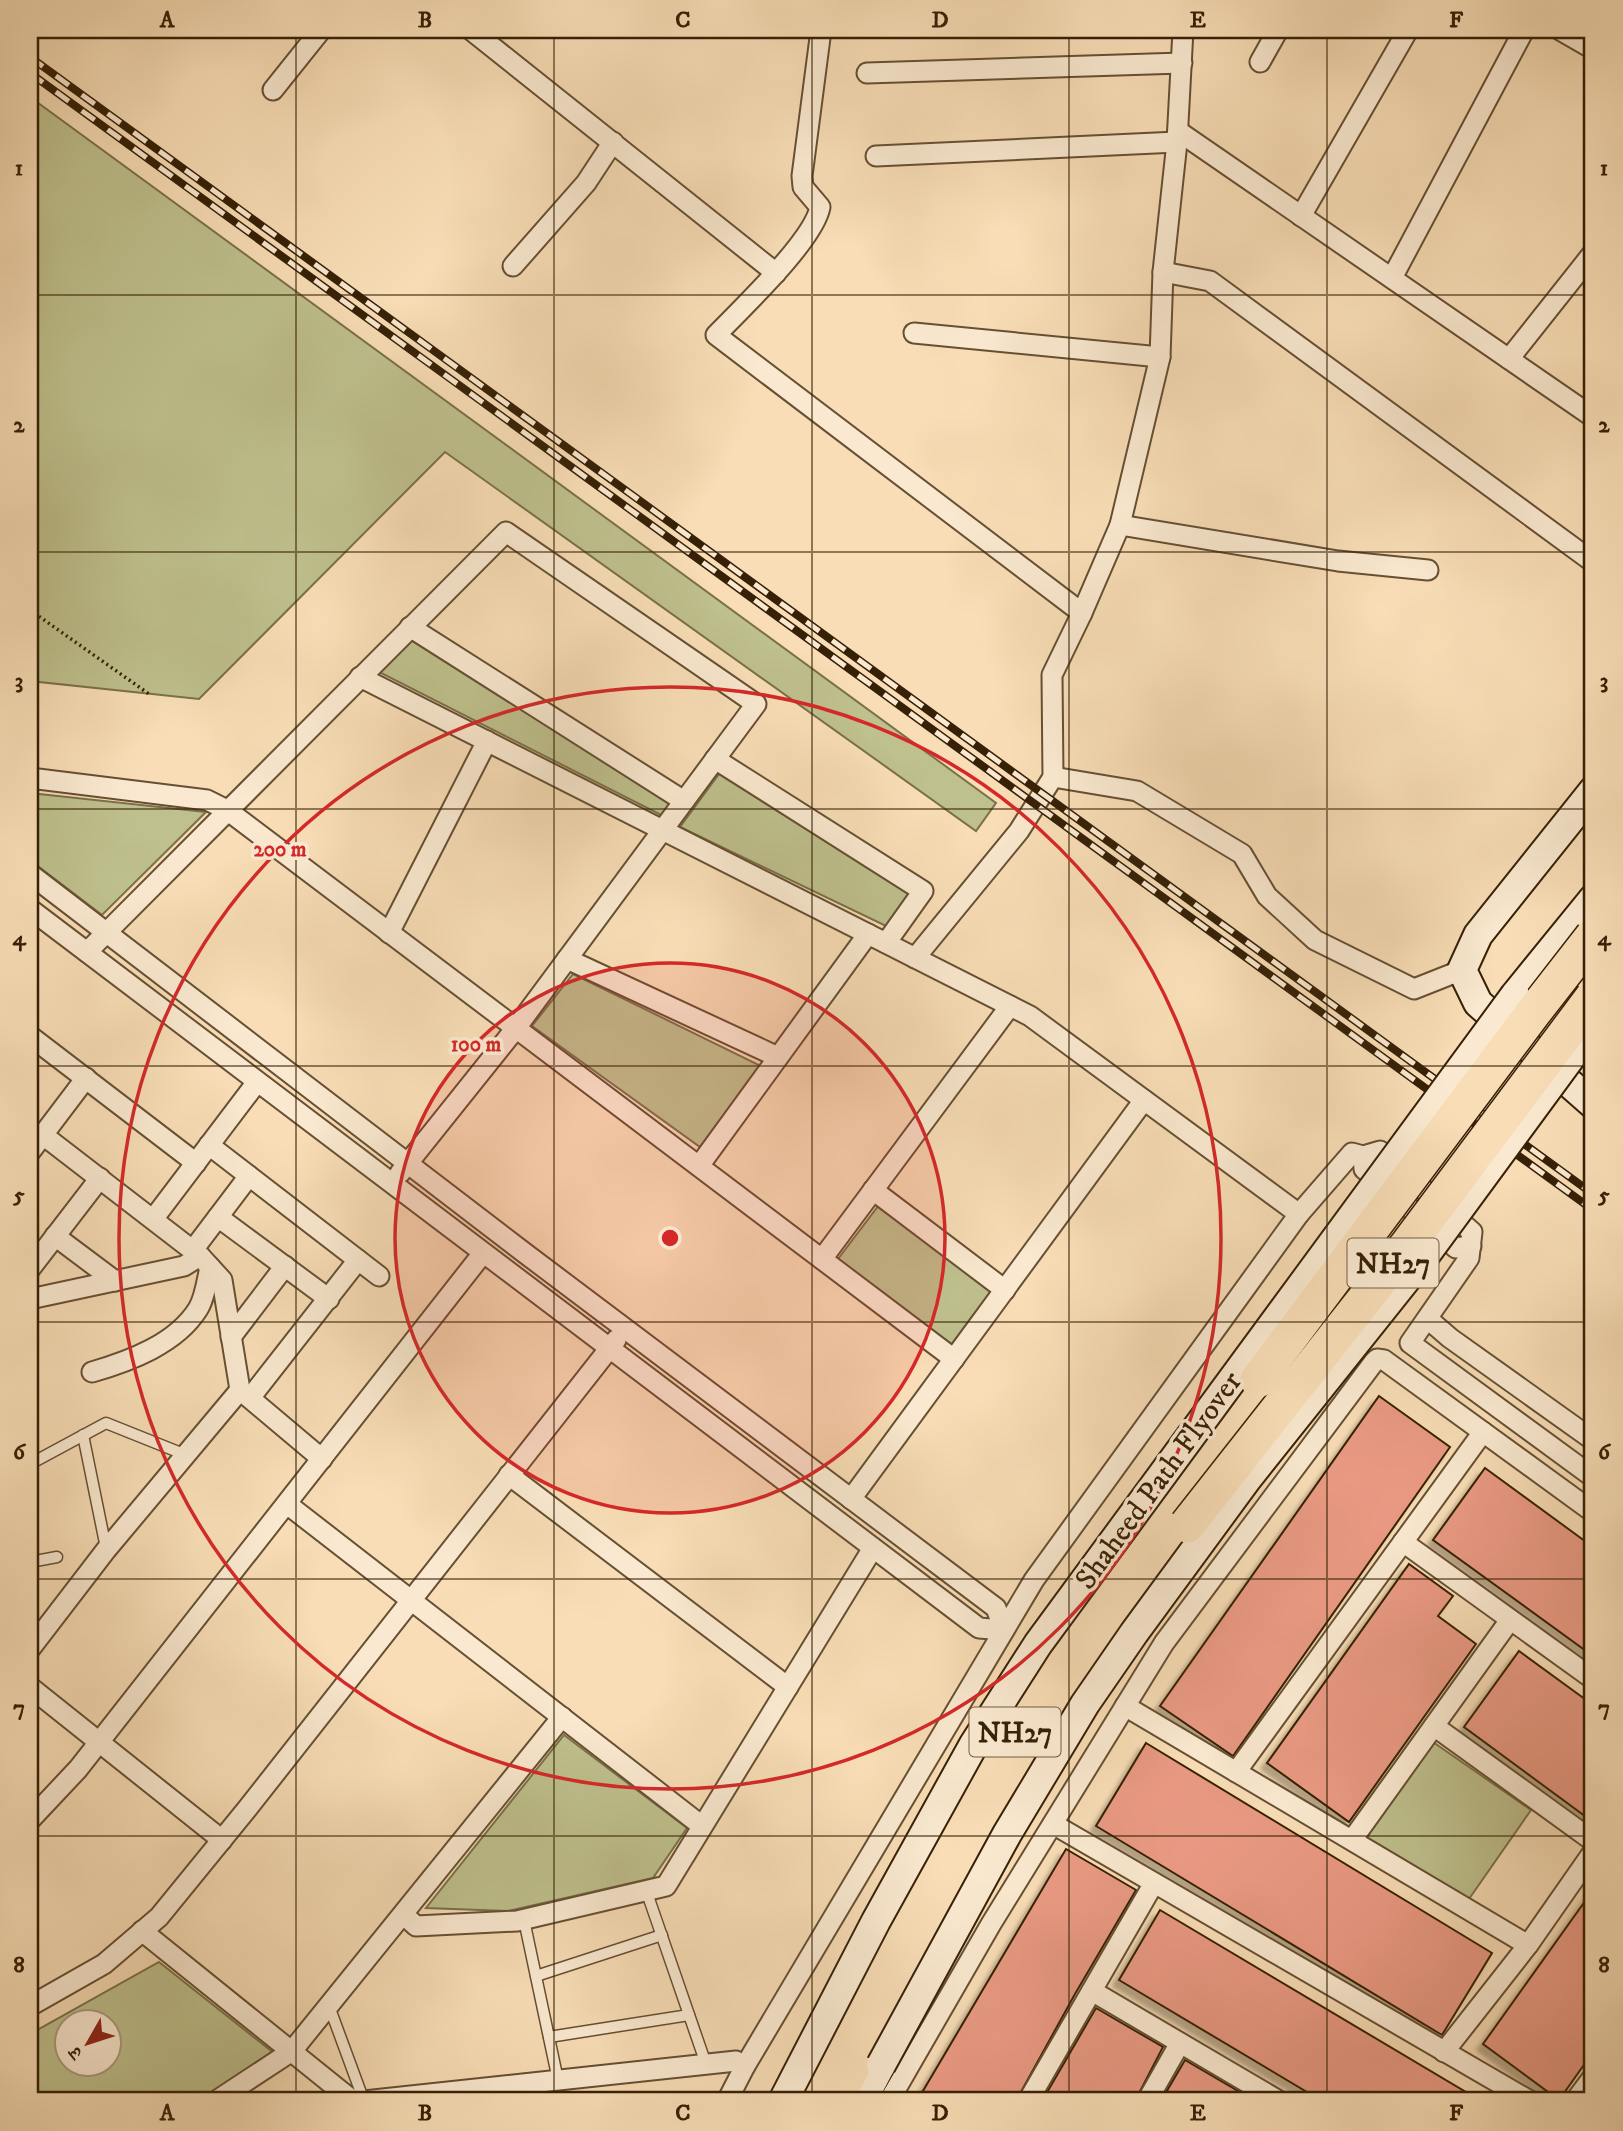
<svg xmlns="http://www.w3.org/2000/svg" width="1623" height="2131" font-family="'IM FELL DW Pica','Noto Serif Devanagari',serif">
	<defs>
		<filter id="shadow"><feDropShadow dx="-6" dy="6" stdDeviation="2" flood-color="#0004"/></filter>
	</defs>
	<rect width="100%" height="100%" fill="#f8ddb6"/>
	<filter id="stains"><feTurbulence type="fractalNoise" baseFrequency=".00286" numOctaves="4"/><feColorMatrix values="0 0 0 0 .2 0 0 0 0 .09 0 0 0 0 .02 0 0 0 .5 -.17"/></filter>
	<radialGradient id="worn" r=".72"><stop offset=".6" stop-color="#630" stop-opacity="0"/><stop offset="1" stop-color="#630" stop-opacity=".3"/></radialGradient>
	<g fill="#bec08d" stroke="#7a704a" stroke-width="2" fill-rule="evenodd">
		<path d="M30,97L996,803L976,831L445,452L199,699L30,681Z"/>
		<path d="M409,639L671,804L663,816L379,672Z"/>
		<path d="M719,774L910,893L886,926L680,827Z"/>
		<path d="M30,793L206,812L102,915L30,860Z"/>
		<path d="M573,974L761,1066L700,1147L532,1026Z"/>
		<path d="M879,1205L992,1290L951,1345L838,1259Z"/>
		<path d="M564,1735L687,1828L653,1878L508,1911L426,1908Z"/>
		<path d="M1433,1742L1531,1810L1469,1899L1365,1839Z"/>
		<path d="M159,1962L275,2054L199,2101H30V2034ZM66,2022H108V2064H66Z"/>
	</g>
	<g fill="#e99983" stroke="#362006" stroke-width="2" filter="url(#shadow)">
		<path d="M1379,1396L1450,1447L1233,1756L1160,1706Z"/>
		<path d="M1485,1468L1593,1547V1656L1433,1540Z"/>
		<path d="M1409,1564L1453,1596L1438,1616L1476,1644L1349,1822L1267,1763Z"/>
		<path d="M1519,1651L1593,1705V1822L1464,1727Z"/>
		<path d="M1146,1743L1492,1953L1442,2035L1096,1826Z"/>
		<path d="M1066,1849L1136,1890L1075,1994L1016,2101H917Z"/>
		<path d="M1593,1890V2052L1559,2100L1483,2044Z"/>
		<path d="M1160,1910L1481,2101H1322L1119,1980Z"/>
		<path d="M1096,2008L1163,2047L1135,2101H1042Z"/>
		<path d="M1185,2060L1255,2101H1161Z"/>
	</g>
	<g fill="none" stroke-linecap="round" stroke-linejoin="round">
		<defs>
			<g id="lane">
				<path d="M83,1435L106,1548"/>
				<path d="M30,1464L106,1423L186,1455"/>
				<path d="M30,1562L57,1557"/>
				<path d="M646,1890L706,2064"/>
				<path d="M524,1920L558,2080"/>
				<path d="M536,1976L662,1935"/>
				<path d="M329,2006L364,2101"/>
				<path d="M549,2037L689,2015"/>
			</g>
			<g id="street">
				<path d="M471,30L776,273"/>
				<path d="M821,30L802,176L803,187L820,207C814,240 742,308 716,335L1082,613"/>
				<path d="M1560,30L1593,49"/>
				<path d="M1260,62L1278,30"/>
				<path d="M867,73L1182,63"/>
				<path d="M273,90L321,30"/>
				<path d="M1178,131L1593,417"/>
				<path d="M876,156L1177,142"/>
				<path d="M1301,216L1408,30"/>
				<path d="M513,266L586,183L613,142"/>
				<path d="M1163,272L1210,281L1593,562"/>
				<path d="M1392,278L1524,30"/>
				<path d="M914,333L1160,357"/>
				<path d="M1509,359L1593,253"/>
				<path d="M1120,525L1338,561L1428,570"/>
				<path d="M410,627L684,801"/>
				<path d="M360,677L1030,1016L1299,1214"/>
				<path d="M715,759L923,891L886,943"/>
				<path d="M1053,777L1137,791L1242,854L1267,896L1315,940L1414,989L1462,970"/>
				<path d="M30,778L207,800L227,810L954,1359"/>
				<path d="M30,874L526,1254L996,1608L1004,1630L979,1628L30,909"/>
				<path d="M389,933L487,741"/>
				<path d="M87,952L506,532L756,704L516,1028L400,1173"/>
				<path d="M915,958L1019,831L1053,777L1052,675L1082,613L1120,525L1160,357L1163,272L1177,142L1183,30"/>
				<path d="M567,959L778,1057"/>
				<path d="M30,1036L196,1163"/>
				<path d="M43,1135L200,1256L222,1280L240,1390L322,1459"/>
				<path d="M209,1145L379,1276"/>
				<path d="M30,1152L86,1078"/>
				<path d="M1363,1156L1364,1169L1456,1248L1471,1246"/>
				<path d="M699,1166L868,934"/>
				<path d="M873,1190L1005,1290"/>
				<path d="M218,1217L329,1299"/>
				<path d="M154,1218L257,1082"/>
				<path d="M55,1236L115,1281"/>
				<path d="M193,1250L249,1176"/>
				<path d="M822,1259L1010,1006"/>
				<path d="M30,1269L100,1178"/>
				<path d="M30,1299L184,1266L200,1256"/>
				<path d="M1428,1319L1450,1338L1593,1440"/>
				<path d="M231,1337L285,1266"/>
				<path d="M92,1372C130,1361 176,1344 198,1309C205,1298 207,1280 210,1267"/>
				<path d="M250,1398L358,1260"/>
				<path d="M509,1475L788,1687"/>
				<path d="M851,1499L1144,1100"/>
				<path d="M287,1504L702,1826"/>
				<path d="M1403,1542L1593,1679"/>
				<path d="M30,1649L106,1550L240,1390"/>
				<path d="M30,1687L222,1840"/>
				<path d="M1125,1706L1528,1945"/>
				<path d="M1434,1726L1593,1841"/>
				<path d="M1236,1772L1483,1432"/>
				<path d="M30,1820L78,1769L483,1253"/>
				<path d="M1053,1824L1530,2101"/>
				<path d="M1352,1840L1510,1620"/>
				<path d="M404,1915L416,1926L517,1921L666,1886L873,1548"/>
				<path d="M142,1931L353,2101"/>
				<path d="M1092,1991L1279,2101"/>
				<path d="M30,2006L104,1964L159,1917L247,1809L616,1340"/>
				<path d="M1444,2052L1528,1945L1593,1852"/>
				<path d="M216,2101L292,2051L562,1717"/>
				<path d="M364,2101L736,2061L745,2066"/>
				<path d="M727,2101L745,2066L1034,1580L1299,1214L1352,1153L1363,1156L1380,1151L1472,1232L1469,1258L1410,1343L1593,1477"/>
				<path d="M889,2101L991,1924L1164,1643L1374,1362L1377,1359L1384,1360L1593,1512"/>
				<path d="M1028,2101L1154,1883"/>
				<path d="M1147,2101L1180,2043"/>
				<path d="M1575,2101L1593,2077"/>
			</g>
			<g id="secondary">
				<path d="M1593,791L1478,935L1462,970L1478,1003L1593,1104"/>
				<path d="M1515,995L1593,899"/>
				<path d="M862,2101L881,2065"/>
			</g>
			<g id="highway">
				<path d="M800,2101L1025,1714L1142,1534L1258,1380"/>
				<path d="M833,2101C944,1905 1053,1706 1187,1525"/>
			</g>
		</defs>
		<use href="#lane" stroke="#664f32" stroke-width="13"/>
		<use href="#street" stroke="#664f32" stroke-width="23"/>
		<use href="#secondary" stroke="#362006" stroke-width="32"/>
		<use href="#highway" stroke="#362006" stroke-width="38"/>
		<path stroke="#362006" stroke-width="3.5" stroke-dasharray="2 3.5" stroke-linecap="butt" d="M30,610L149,694"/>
		<use href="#lane" stroke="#fae9d0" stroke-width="10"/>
		<use href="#street" stroke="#fae9d0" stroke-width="19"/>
		<use href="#secondary" stroke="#fae9d0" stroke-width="28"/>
		<use href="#highway" stroke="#f8ddb6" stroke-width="35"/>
		<defs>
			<g id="rail">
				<path d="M30,57L1593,1194"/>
				<path d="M30,73L1593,1210"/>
			</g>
		</defs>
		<use href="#rail" stroke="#362006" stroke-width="8"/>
		<use href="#rail" stroke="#fae9d0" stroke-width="5" stroke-dasharray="16" stroke-linecap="butt"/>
		<defs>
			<g id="secondary-bridge">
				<path d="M881,2065L1007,1834L1085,1704L1134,1633L1247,1479L1424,1257L1593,1027"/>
				<path d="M783,2101L876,1921L974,1744L1038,1644L1515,995"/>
			</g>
			<g id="highway-bridge">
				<path d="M1258,1380L1533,1013L1593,936"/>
				<path d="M1187,1525L1409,1243L1593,997"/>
			</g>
		</defs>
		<use href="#secondary-bridge" stroke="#362006" stroke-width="32" stroke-linecap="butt"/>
		<use href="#highway-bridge" stroke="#362006" stroke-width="38" stroke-linecap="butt"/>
		<use href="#secondary-bridge" stroke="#fae9d0" stroke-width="28"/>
		<use href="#highway-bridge" stroke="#f8ddb6" stroke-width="35"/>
	</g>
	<path fill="none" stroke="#362006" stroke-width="2" stroke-opacity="0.55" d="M296,30V2101M554,30V2101M812,30V2101M1069,30V2101M1327,30V2101M30,295H1593M30,552H1593M30,809H1593M30,1066H1593M30,1322H1593M30,1579H1593M30,1836H1593"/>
	<circle cx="670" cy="1238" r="275" fill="#d62828" fill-opacity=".12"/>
	<g fill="none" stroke="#d62828" stroke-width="3.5">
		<circle cx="670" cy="1238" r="275"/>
		<circle cx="670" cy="1238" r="551"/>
	</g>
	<g text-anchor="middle" stroke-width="7" stroke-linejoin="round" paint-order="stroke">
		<g fill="#fae9d0" stroke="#715c43" stroke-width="2">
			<rect x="1347.5" y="1238.5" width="91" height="49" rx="5"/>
			<rect x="969.5" y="1707.5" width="91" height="49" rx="5"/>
		</g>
		<g font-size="28" font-weight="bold" fill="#362006">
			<text x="1393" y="1273">NH27</text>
			<text x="1015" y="1742">NH27</text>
		</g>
		<g font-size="30" fill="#362006" stroke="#fae9d0">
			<text transform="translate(1158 1480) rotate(-54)" y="10">Shaheed Path Flyover</text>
		</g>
	</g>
	<circle cx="670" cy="1238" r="10" fill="#d62828" stroke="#fae9d0" stroke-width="3.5"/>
	<g font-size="21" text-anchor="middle" font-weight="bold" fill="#d62828" stroke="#fae9d0" stroke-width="7" stroke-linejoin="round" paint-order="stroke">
		<text x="280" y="856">200 m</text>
		<text x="476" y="1051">100 m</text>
	</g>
	<rect width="1623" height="2131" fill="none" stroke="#f8ddb6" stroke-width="77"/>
	<g transform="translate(88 2043) rotate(231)"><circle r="33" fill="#fae9d0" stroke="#ac997f" stroke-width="2"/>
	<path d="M0-5L12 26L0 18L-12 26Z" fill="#8f2418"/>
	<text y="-10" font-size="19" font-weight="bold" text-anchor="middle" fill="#362006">उ</text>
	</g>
	<rect x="38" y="38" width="1546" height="2054" fill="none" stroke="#362006" stroke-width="2.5"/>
	<g font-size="23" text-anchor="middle" font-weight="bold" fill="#362006">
		<text x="167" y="27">A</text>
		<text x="425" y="27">B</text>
		<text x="683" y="27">C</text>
		<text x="940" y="27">D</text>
		<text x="1198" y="27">E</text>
		<text x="1456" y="27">F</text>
		<text x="19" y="175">1</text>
		<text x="1604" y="175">1</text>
		<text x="19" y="432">2</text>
		<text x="1604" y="432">2</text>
		<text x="19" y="688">3</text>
		<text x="1604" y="688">3</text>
		<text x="19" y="945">4</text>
		<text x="1604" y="945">4</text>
		<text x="19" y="1202">5</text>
		<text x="1604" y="1202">5</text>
		<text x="19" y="1459">6</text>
		<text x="1604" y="1459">6</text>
		<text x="19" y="1715">7</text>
		<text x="1604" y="1715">7</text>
		<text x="19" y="1972">8</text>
		<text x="1604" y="1972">8</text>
		<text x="167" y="2120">A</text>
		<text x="425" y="2120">B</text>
		<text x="683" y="2120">C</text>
		<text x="940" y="2120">D</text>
		<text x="1198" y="2120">E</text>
		<text x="1456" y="2120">F</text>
	</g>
	<rect width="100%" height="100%" filter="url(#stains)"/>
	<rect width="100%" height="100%" fill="url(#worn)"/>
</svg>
